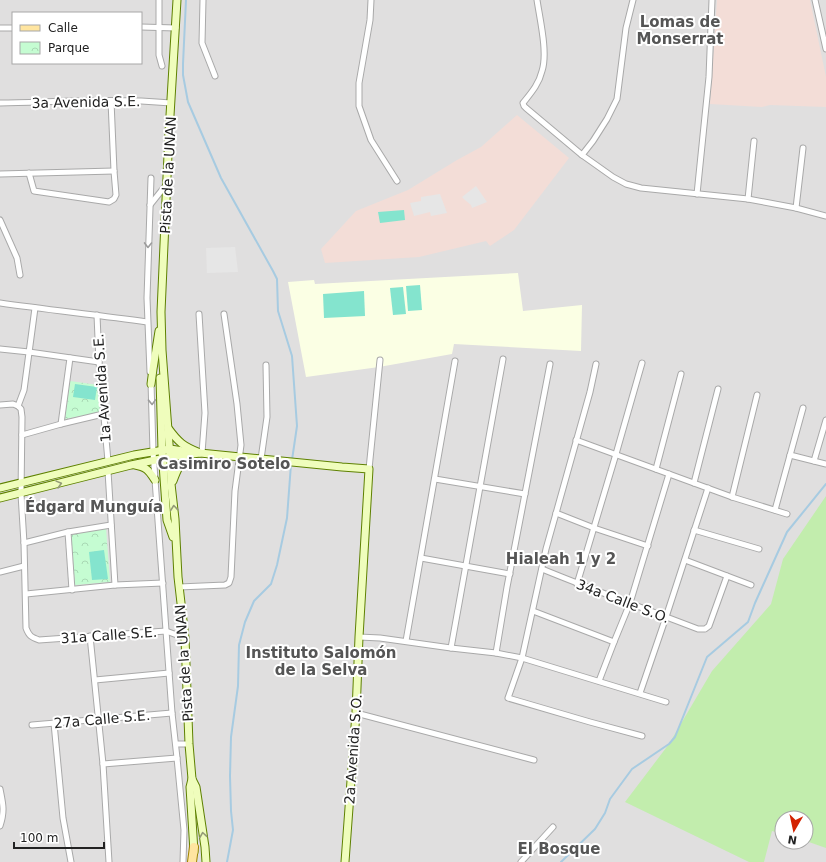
<svg xmlns="http://www.w3.org/2000/svg" width="826" height="862" font-family="'DejaVu Sans',sans-serif">
	<defs>
		<pattern id="park-crowns" width="20" height="18" patternUnits="userSpaceOnUse"><rect width="20" height="18" fill="#c5fcd2"/><path d="M2 6a3 3 0 1 1 6 0M12 15a3 3 0 1 1 6 0" fill="none" stroke="#a9d8b4"/></pattern>
	</defs>
	<rect width="100%" height="100%" fill="#f2f0e8"/>
	<path fill="#e0dfdf" fill-rule="evenodd" d="M0,0H826V862H0ZM13,13H141V63H13ZM782,818H806V842H782Z"/>
	<g fill="#f3ddd7">
		<path d="M717,0H810L826,77V107L770,105L762,107L710,104Z"/>
		<path d="M517,115L569,158L514,230L490,246L486,241L419,257L325,263L321,249L356,211L408,190L457,160L481,147Z"/>
	</g>
	<path fill="#fbffe4" d="M518,273L523,311L582,305L581,351L454,344L452,354L379,367L306,377L288,282L314,280L315,284Z"/>
	<path fill="#c2edad" d="M826,496V848L806,841V818H782V834L772,831L764,862H749L625,802L669,744L712,671L771,604L783,559Z"/>
	<g fill="url(#park-crowns)">
		<path d="M70,381L98,385L101,412L65,419Z"/>
		<path d="M106,528L110,582L75,585L71,535Z"/>
	</g>
	<g fill="#84e4ce">
		<path d="M404,210L405,220L380,223L378,212Z"/>
		<path d="M420,285L422,310L408,311L406,286Z"/>
		<path d="M403,287L406,314L393,315L390,288Z"/>
		<path d="M364,291L365,316L324,318L323,294Z"/>
		<path d="M75,384L97,387L95,400L73,397Z"/>
		<path d="M104,550L108,579L92,580L89,552Z"/>
	</g>
	<g fill="#e6e6e6">
		<path d="M476,186L487,202L472,208L471,205L465,200L462,197Z"/>
		<path d="M440,194L447,213L431,216L430,212L414,216L410,203L421,201V197Z"/>
		<path d="M235,247L238,272L207,273L206,248Z"/>
	</g>
	<g fill="none" stroke-linecap="round" stroke-linejoin="round">
		<g stroke="#a7cbe1" stroke-width="2">
			<path d="M186,0L183,64V75L188,102L221,178L273,271L277,279L278,311L292,356L297,426L292,460"/>
			<path d="M227,862L233,830L231,811L230,776L231,737L238,686L239,645L245,622L254,601L271,584L277,565L287,518L291,464"/>
			<path d="M561,862L595,829L605,813L610,799L632,769L669,744L675,737L707,657L748,622L755,603L787,532L826,484"/>
		</g>
		<defs>
			<g id="street">
				<path d="M159,0V55L162,66"/>
				<path d="M203,0L202,43L215,76"/>
				<path d="M371,0L370,20L359,83V106L371,140L397,181"/>
				<path d="M537,0C540,20 548,53 542,71C539,84 531,93 523,103L524,106L526,108L582,155L613,177L626,184L641,188L748,199L796,208L826,216"/>
				<path d="M815,0L826,49"/>
				<path d="M141,27L176,28"/>
				<path d="M0,28H13"/>
				<path d="M0,103C57,102 114,98 171,103"/>
				<path d="M582,155L593,141L607,119L617,99L626,28L633,0"/>
				<path d="M29,173L34,191L109,202L114,199L116,195L114,171L111,101"/>
				<path d="M0,174L114,171"/>
				<path d="M697,194L709,77L712,0"/>
				<path d="M748,199L754,141"/>
				<path d="M150,205L166,185"/>
				<path d="M796,208L803,148"/>
				<path d="M0,220L17,258L20,275"/>
				<path d="M0,303C49,310 98,315 147,322"/>
				<path d="M199,314L205,413L202,453"/>
				<path d="M97,315L99,362L108,461"/>
				<path d="M0,349L29,352L99,362"/>
				<path d="M596,364L590,392L546,549L522,658L508,698L590,722L642,736"/>
				<path d="M150,372L147,298L151,178"/>
				<path d="M151,382L153,452L172,713L177,758L184,830L183,862"/>
				<path d="M0,405L13,404L18,406"/>
				<path d="M18,406L21,409L22,417L21,494L24,543L26,628C29,636 31,637 39,640L166,631L185,638"/>
				<path d="M18,406L24,390L35,308"/>
				<path d="M61,424L70,358"/>
				<path d="M22,435L61,424L103,414"/>
				<path d="M576,440L732,497L787,514"/>
				<path d="M790,455L826,464"/>
				<path d="M261,459L267,417L266,365"/>
				<path d="M814,461L826,420"/>
				<path d="M369,469L380,360"/>
				<path d="M656,469L681,374"/>
				<path d="M108,471L115,585"/>
				<path d="M435,479L525,494"/>
				<path d="M694,483L718,389"/>
				<path d="M732,497L757,395"/>
				<path d="M775,510L803,408"/>
				<path d="M556,513L594,528L648,546"/>
				<path d="M694,530L759,549"/>
				<path d="M68,532L72,590"/>
				<path d="M24,543L68,532L111,525"/>
				<path d="M421,558L510,574"/>
				<path d="M685,560L751,585"/>
				<path d="M542,569C593,590 646,609 698,629H705L709,626L727,576"/>
				<path d="M0,572L24,566"/>
				<path d="M577,584L616,454L642,363"/>
				<path d="M179,587L225,585L229,583L231,577L235,491L241,445L237,404L224,314"/>
				<path d="M26,594L115,585L163,583"/>
				<path d="M533,611L614,642"/>
				<path d="M90,636L103,764L109,862"/>
				<path d="M359,637L380,638L451,648L496,653L522,658L666,702"/>
				<path d="M406,641L455,361"/>
				<path d="M451,648L503,359"/>
				<path d="M496,653L507,587L550,364"/>
				<path d="M95,680L169,673"/>
				<path d="M599,681L614,642L630,603L669,474"/>
				<path d="M640,693L666,617L708,488"/>
				<path d="M356,713L534,760"/>
				<path d="M54,723L63,818L71,862"/>
				<path d="M32,725L172,713"/>
				<path d="M176,744H189"/>
				<path d="M103,764L177,758"/>
				<path d="M0,789C3,804 5,811 0,826"/>
				<path d="M521,862L553,827"/>
			</g>
			<g id="secondary">
				<path d="M177,0L169,132L161,312L162,350L170,457L171,484L175,519L178,577L185,638L189,744L192,779L196,787L205,847L206,862"/>
				<path d="M160,378L162,450L167,520L173,537"/>
				<path d="M151,384L153,369L159,331"/>
				<path d="M168,428C179,443 183,446 200,453L342,467L369,469L359,637L356,713L345,862"/>
				<path d="M135,465C147,467 149,471 155,480"/>
				<path d="M173,481C177,470 180,462 190,456"/>
				<path d="M0,488L134,455L170,449L190,452"/>
				<path d="M0,498L131,465L170,457L200,453"/>
				<path d="M192,779L190,787L194,852"/>
			</g>
			<path id="primary" d="M192,862L194,847"/>
		</defs>
		<use href="#street" stroke="#a9a9a9" stroke-width="7"/>
		<use href="#secondary" stroke="#5e8100" stroke-width="9"/>
		<use href="#primary" stroke="#9f8400" stroke-width="10"/>
		<use href="#street" stroke="#fff" stroke-width="5"/>
		<use href="#secondary" stroke="#effdbc" stroke-width="7"/>
		<use href="#primary" stroke="#ffe5a0" stroke-width="8"/>
	</g>
	<defs><path id="oneway-chevron" d="M-2-3.5L2.5 0L-2 3.5" fill="none" stroke-width="1.6" stroke-linecap="round" stroke-linejoin="round"/></defs>
	<g stroke="#9c9c9c">
		<use href="#oneway-chevron" transform="translate(148 245) rotate(91)"/>
		<use href="#oneway-chevron" transform="translate(152 402) rotate(88)"/>
	</g>
	<g stroke="#939a77">
		<use href="#oneway-chevron" transform="translate(59 484) rotate(-15)"/>
		<use href="#oneway-chevron" transform="translate(174 508) rotate(-96)"/>
		<use href="#oneway-chevron" transform="translate(203 835) rotate(-99)"/>
	</g>
	<g text-anchor="middle" stroke-width="4" stroke-linejoin="round" paint-order="stroke">
		<g font-size="14" fill="#222" stroke="#fff">
			<text transform="translate(86 102) rotate(-1)" y="5">3a Avenida S.E.</text>
			<text transform="translate(168 175) rotate(-87)" y="5">Pista de la UNAN</text>
			<text transform="translate(102 388) rotate(-94)" y="5">1a Avenida S.E.</text>
			<text transform="translate(623 601) rotate(21)" y="5">34a Calle S.O.</text>
			<text transform="translate(109 635) rotate(-4)" y="5">31a Calle S.E.</text>
			<text transform="translate(184 663) rotate(-94)" y="5">Pista de la UNAN</text>
			<text transform="translate(102 719) rotate(-5)" y="5">27a Calle S.E.</text>
			<text transform="translate(353 749) rotate(-86)" y="5">2a Avenida S.O.</text>
		</g>
		<g font-size="15" font-weight="bold" fill="#555" stroke="#fff">
			<text x="680" y="27">Lomas de<tspan x="680" dy="17">Monserrat</tspan></text>
			<text x="224" y="469">Casimiro Sotelo</text>
			<text x="94" y="512">Édgard Munguía</text>
			<text x="561" y="564">Hialeah 1 y 2</text>
			<text x="321" y="658">Instituto Salomón<tspan x="321" dy="17">de la Selva</tspan></text>
			<text x="559" y="854">El Bosque</text>
		</g>
	</g>
	<rect x="12" y="12" width="130" height="52" fill="#ffffff" stroke="#a7a7a7"/>
	<rect x="20" y="25" width="20" height="6" fill="#ffe5a0" stroke="#a7a7a7"/>
	<text x="48" y="32" font-size="12" fill="#222222">Calle</text>
	<rect x="20" y="42" width="20" height="12" fill="url(#park-crowns)" stroke="#a7a7a7"/>
	<text x="48" y="52" font-size="12" fill="#222222">Parque</text>
	<g transform="translate(794 830) rotate(189)"><circle r="19" fill="#ffffff" stroke="#a7a7a7"/>
	<path d="M0-3L7 15L0 10L-7 15Z" fill="#d32200"/>
	<text y="-6" font-size="11" font-weight="bold" text-anchor="middle" fill="#222222">N</text>
	</g>
	<path d="M14 842v6h90v-6" fill="none" stroke="#222222" stroke-width="2"/>
	<text x="20" y="842" font-size="12" fill="#222222" stroke="#ffffff" stroke-width="3" paint-order="stroke">100 m</text>
</svg>
